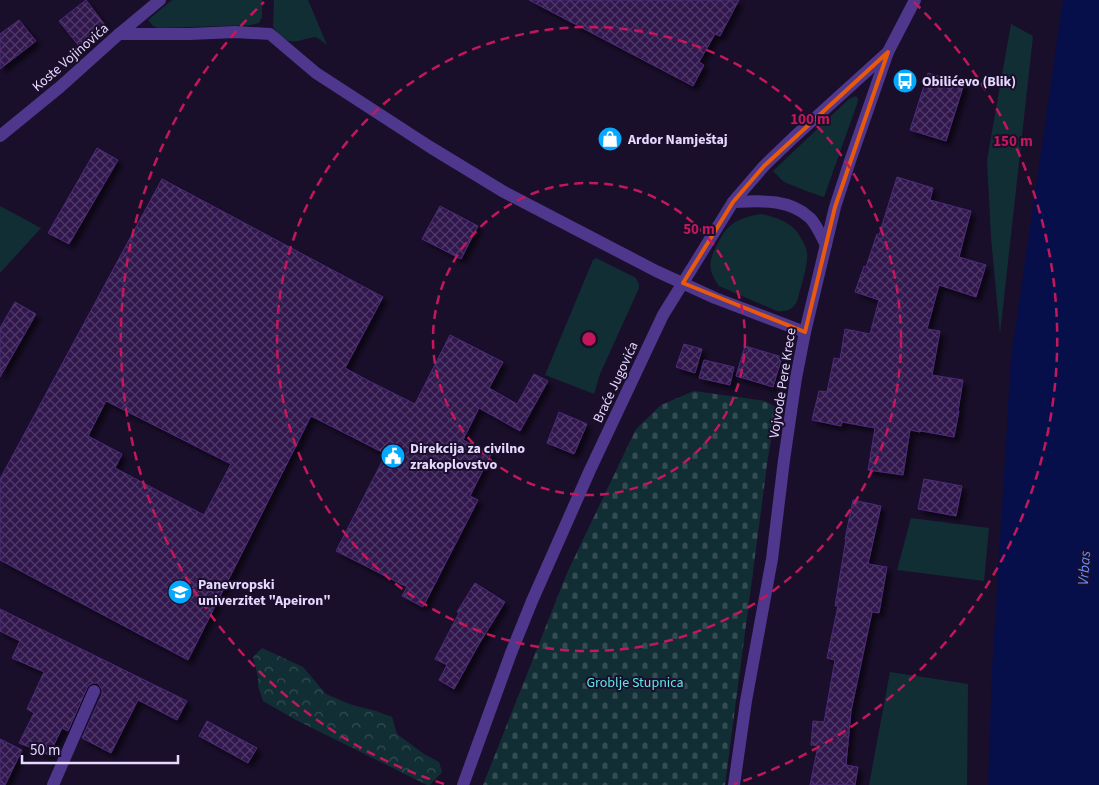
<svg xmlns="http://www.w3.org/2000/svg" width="1099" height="785" font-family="'Source Sans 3',sans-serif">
	<defs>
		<pattern id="forest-crowns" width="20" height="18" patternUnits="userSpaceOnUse" patternTransform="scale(1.25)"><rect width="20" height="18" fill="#112e35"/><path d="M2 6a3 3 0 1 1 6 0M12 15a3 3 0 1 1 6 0" fill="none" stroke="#344c53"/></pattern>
		<pattern id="cemetery-stones" width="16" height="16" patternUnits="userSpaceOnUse" patternTransform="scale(1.25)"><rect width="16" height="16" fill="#112e35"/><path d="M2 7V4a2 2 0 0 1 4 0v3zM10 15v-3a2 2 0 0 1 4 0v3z" fill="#344c53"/></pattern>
		<pattern id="building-cross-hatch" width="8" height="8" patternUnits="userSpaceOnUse" patternTransform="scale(1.25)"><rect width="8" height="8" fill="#30194d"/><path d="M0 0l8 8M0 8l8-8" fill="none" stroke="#4e3a68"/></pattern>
		<filter id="shadow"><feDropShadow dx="4.5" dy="4.5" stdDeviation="2.5" flood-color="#0009"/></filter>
	</defs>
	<rect width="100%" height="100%" fill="#1a0f2b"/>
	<g fill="#112e35">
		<path d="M172,0H262V17L259,23L251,25L158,28L153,26L148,20Z"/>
		<path d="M274,0H308L327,45L316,37C294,40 290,49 273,27Z"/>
		<path d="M1011,24L1033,36L1000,334L991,237L987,160Z"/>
		<path d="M856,96L858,99L857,104L824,197L809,192L784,182L773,171L849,99Z"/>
		<path d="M0,206L41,228L0,273Z"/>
		<path d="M761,214C779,218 794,223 802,240C806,247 808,252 807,259C806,273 800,288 797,302C792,310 786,312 777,311L719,286C708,270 708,262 717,245C720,240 723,232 728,228C736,219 749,216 761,214Z"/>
		<path d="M596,258L636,278L639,285V288L600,374L594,394L545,375L593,260Z"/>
		<path d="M911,518L989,528L984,581L897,570Z"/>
		<path d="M890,672L968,684L967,785H869Z"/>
	</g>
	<path fill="url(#forest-crowns)" d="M262,648L303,667L326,694L352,705L376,711L392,717L397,734L424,754L439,762L442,772L430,785H427L296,720L263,701L258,686V677L253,657Z"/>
	<path fill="url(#cemetery-stones)" d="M694,391L765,401L777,408L768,457L725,785H483L567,573L636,429L661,405Z"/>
	<path fill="#070f4b" d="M1063,0H1099V785H988L992,670L1011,358Z"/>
	<g fill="url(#building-cross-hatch)" stroke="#4d2a7a" fill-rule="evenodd" filter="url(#shadow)">
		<path d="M86,0L105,25L79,46L59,21Z"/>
		<path d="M529,0H739L720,36L715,34L699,62L704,65L693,86Z"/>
		<path d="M19,20L36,41L0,69V34Z"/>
		<path d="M928,73L964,84L946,141L910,130Z"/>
		<path d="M97,148L118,160L69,244L48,233Z"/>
		<path d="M897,177L933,188L930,200L971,211L959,257L986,265L976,297L939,285L927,329L940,331L932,375L963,380L958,411H959L954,437L921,431L920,432L910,430L903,475L868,470L875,428L842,422L841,426L812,420L819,391L827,392L834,358L840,359L845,329L870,334L879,300L855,292L864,266L866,267L877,234L879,235Z"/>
		<path d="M162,179L383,297L345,368L369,381L415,404L450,335L503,362L489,388L517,404L534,374L548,381L520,431L479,408L463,440L491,454L470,496L478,500L423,607L402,596L407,587L336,551L386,454L311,416L188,660L0,560V479ZM106,401L231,464L204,515L115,468L122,454L88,436Z"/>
		<path d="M440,206L478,226L461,259L422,239Z"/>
		<path d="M15,302L36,314L0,377V328Z"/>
		<path d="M684,344L702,349L695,373L676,367Z"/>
		<path d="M745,346L782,357L773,387L736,376Z"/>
		<path d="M704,360L734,367L730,385L699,378Z"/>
		<path d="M559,412L587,424L574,454L547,443Z"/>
		<path d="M924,479L962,486L956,516L918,509Z"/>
		<path d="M853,500L881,506L868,564L887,567L879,613L872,612L851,711L846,765L858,767L855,785H810L818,746L811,745L813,721L824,722L835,660L827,658L838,606H835L846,539H845Z"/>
		<path d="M475,583L505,602L479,644L454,689L439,680L447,665L435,659L459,613L457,612Z"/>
		<path d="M0,609L187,701L177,720L138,700L111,753L82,738L102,694V690L100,686L97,683H93L89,685L87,688L68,731L62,728L49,755L19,743L34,713L27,709L44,672L12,658L20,641L0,631Z"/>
		<path d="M207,721L257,748L248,763L199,736Z"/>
		<path d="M0,739L22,750L5,785H0Z"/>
	</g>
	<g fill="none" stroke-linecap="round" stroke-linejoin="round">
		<g stroke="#4f378d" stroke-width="12">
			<path d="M119,34H190L235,32L270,34L316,73L430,147L504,192L656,271L715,298L805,332"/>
			<path d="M0,136L60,87L119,34L160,0"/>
			<path d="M53,785L94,691"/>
		</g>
		<g stroke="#4f378d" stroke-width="12">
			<path d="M733,202C759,201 789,198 810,218C817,225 821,236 826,245"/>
			<path d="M463,785L511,653L532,601L590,470L663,315L733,202L764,166L793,138L888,52"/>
			<path d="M734,785L746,701L772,559L784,460L796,378L805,332L835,207L850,161L888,52L915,0"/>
		</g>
	</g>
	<path fill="none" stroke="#e8590c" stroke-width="4" stroke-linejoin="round" d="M888,52L835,207L805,332L683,283L733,202L764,166Z"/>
	<g fill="none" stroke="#c2185b" stroke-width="2.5" stroke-dasharray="9 6">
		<circle cx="589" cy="339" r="156"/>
		<circle cx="589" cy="339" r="312"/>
		<path d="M444 784A468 468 0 0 1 264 2M914 2A468 468 0 0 1 734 784"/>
	</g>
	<defs>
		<symbol id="bus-disc" viewBox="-11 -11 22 22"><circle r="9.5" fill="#04a9ff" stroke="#1a0f2b"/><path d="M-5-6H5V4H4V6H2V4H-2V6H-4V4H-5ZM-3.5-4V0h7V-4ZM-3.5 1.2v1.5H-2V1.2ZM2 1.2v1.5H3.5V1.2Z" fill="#fff"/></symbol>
		<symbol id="shop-disc" viewBox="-11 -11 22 22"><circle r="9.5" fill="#04a9ff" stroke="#1a0f2b"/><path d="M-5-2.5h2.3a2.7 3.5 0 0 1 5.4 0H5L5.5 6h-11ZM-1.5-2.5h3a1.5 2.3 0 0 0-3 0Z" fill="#fff"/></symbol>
		<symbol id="civic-disc" viewBox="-11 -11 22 22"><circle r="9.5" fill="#04a9ff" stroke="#1a0f2b"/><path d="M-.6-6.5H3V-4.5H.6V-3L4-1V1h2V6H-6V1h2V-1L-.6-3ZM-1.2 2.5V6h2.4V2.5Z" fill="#fff"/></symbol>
		<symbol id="university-disc" viewBox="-11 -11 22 22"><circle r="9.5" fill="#04a9ff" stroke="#1a0f2b"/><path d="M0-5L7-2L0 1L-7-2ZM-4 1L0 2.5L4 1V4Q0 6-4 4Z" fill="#fff"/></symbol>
	</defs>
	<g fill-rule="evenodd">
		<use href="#bus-disc" x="891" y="67" width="28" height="28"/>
		<use href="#shop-disc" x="596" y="125" width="28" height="28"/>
		<use href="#civic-disc" x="379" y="442" width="28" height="28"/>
		<use href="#university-disc" x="166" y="578" width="28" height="28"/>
	</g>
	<g text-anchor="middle" stroke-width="4" stroke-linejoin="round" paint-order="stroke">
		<g font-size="14" fill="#e6d8ff" stroke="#1a0f2b">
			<text transform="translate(70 57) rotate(-41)" y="5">Koste Vojinovića</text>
			<text transform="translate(615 382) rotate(-65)" y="5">Braće Jugovića</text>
			<text transform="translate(782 383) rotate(-81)" y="5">Vojvode Pere Krece</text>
		</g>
		<g font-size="14" font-weight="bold" fill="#e6d8ff" stroke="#1a0f2b" text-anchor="start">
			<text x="922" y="86">Obilićevo (Blik)</text>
			<text x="628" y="144">Ardor Namještaj</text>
			<text x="410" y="453">Direkcija za civilno<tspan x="410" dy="16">zrakoplovstvo</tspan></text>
			<text x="198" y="589">Panevropski<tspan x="198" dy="16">univerzitet "Apeiron"</tspan></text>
		</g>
		<g font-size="14" fill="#5be8e7" stroke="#1a0f2b">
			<text x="635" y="687">Groblje Stupnica</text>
		</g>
		<g font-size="15" font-style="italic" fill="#6693ff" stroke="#1a0f2b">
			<text transform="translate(1084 568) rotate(-86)" y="5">Vrbas</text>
		</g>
	</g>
	<circle cx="589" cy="339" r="8" fill="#c2185b" stroke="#1a0f2b" stroke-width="2.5"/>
	<g font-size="15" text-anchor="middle" font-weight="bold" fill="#c2185b" stroke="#1a0f2b" stroke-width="4" stroke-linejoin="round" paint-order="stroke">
		<text x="810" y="124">100 m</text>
		<text x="1013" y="146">150 m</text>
		<text x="699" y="234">50 m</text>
	</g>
	<path d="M22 755v8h156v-8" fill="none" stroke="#e6d8ff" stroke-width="2.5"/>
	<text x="30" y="755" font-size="15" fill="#e6d8ff" stroke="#1a0f2b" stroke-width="4" paint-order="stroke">50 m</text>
</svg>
